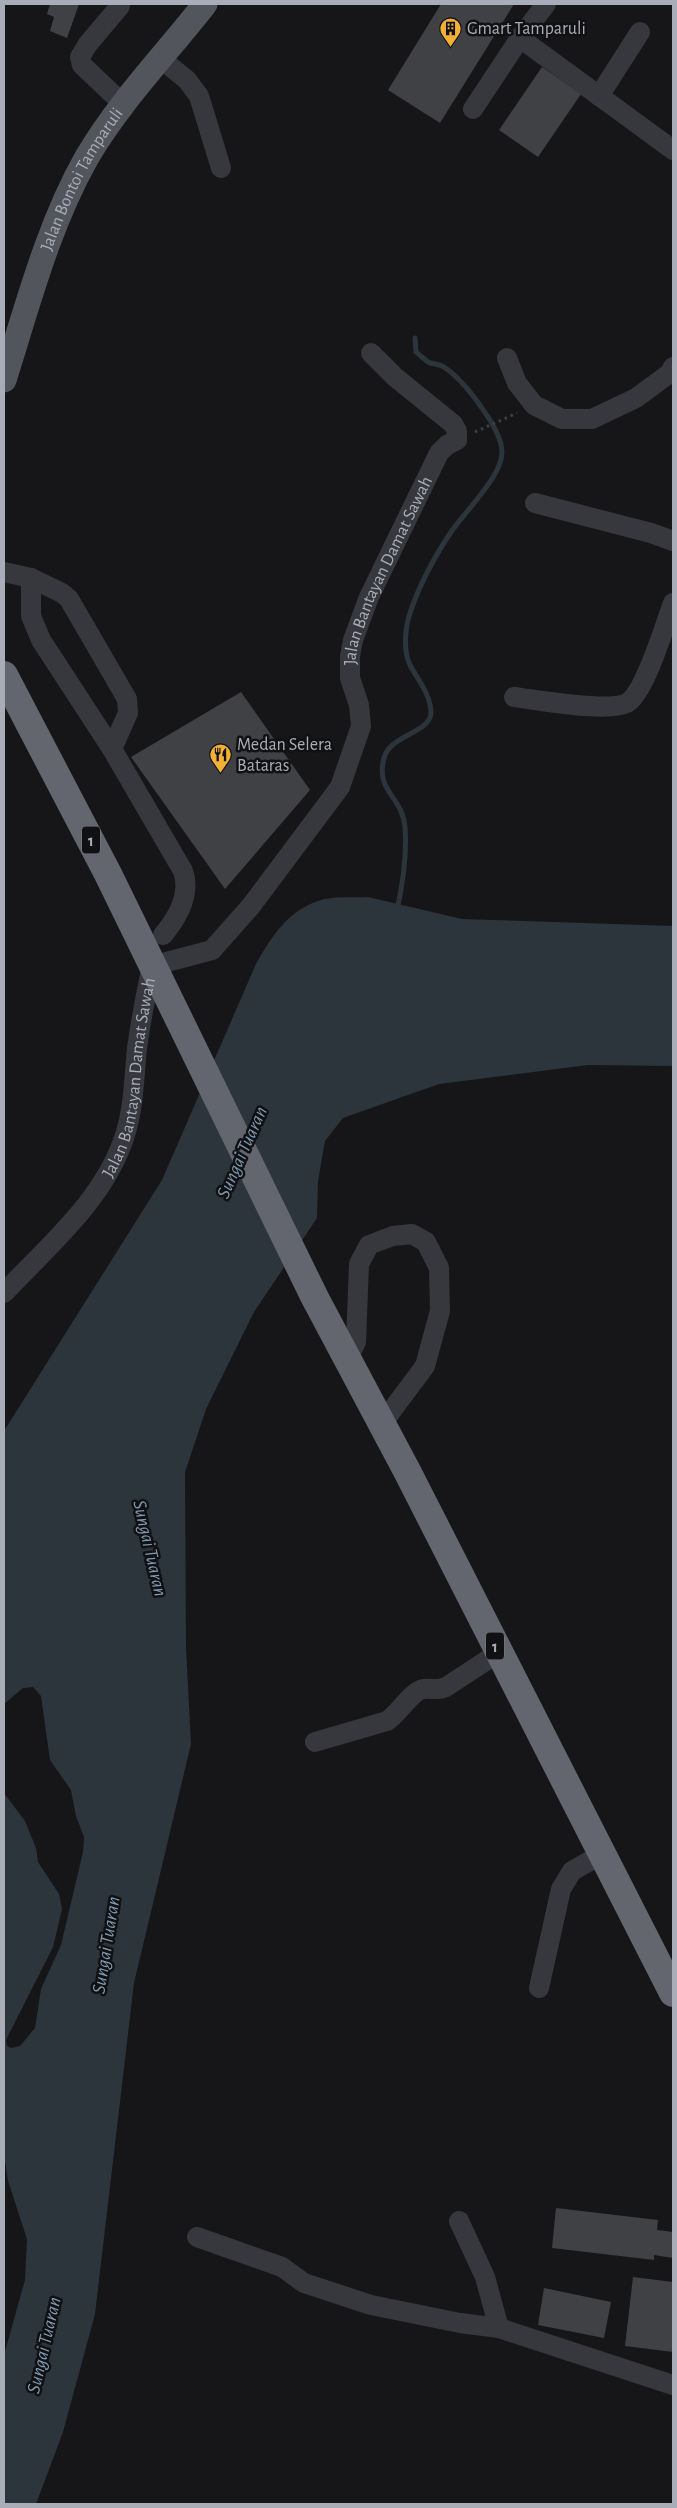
<svg xmlns="http://www.w3.org/2000/svg" width="677" height="2508" font-family="'Alegreya Sans',sans-serif">
	<rect width="100%" height="100%" fill="#161618"/>
	<path fill="#2c353c" d="M368,897L462,919L673,926V1066L588,1065L439,1084L343,1118L325,1141L318,1181L317,1218L254,1312L206,1409L185,1472L186,1648L191,1744L134,1983L95,2314L63,2432L36,2504H4V2355L25,2280L27,2239L8,2181L4,2154V1793L25,1821L36,1848L38,1862L59,1894L62,1909L53,1947L6,2040L7,2046L11,2048L20,2046L35,2028L41,1989L61,1945L83,1852L84,1837L76,1816L71,1790L50,1760L41,1696L33,1687L23,1688L4,1704V1431L162,1180L256,964C272,936 288,910 321,900C335,896 354,898 368,897Z"/>
	<g fill="none" stroke-linecap="round" stroke-linejoin="round">
		<path stroke="#2c353c" stroke-width="5" d="M397,910C403,883 407,854 405,827C402,795 375,792 384,758C390,735 430,733 431,713C431,695 418,680 410,665C403,651 405,628 410,613C419,586 435,556 451,532C465,511 503,476 502,451C501,428 462,377 442,366C438,364 432,364 428,362C424,359 420,355 416,352L415,338"/>
	</g>
	<g fill="#404145">
		<path d="M50,4H79L67,38L50,31L54,17L47,14Z"/>
		<path d="M441,4H514L440,123L388,90Z"/>
		<path d="M542,67L581,94L538,157L499,130Z"/>
		<path d="M241,692L310,790L225,889L131,757Z"/>
		<path d="M556,2208L658,2220L657,2230L673,2232V2258L654,2255V2260L552,2248Z"/>
		<path d="M633,2277L673,2282V2352L625,2346Z"/>
		<path d="M544,2288L611,2302L604,2338L538,2325Z"/>
	</g>
	<g fill="none" stroke-linecap="round" stroke-linejoin="round">
		<path stroke="#3d3f44" stroke-width="3" stroke-dasharray="2.5 4" stroke-linecap="butt" d="M475,432L517,413"/>
		<g stroke="#37383d" stroke-width="20">
			<path d="M120,6L88,44L80,57L82,65L122,103"/>
			<path d="M520,38L673,150"/>
			<path d="M160,58L187,80L199,96L221,168"/>
			<path d="M599,96L640,32"/>
			<path d="M473,109L520,38L546,4"/>
			<path d="M507,358L517,383L534,405L562,419H592L636,398L670,373L673,367"/>
			<path d="M535,503L651,533L673,541"/>
			<path d="M4,572L31,578L62,593L69,599L127,699L128,713L112,749"/>
			<path d="M31,578V616L41,640L112,749L183,871C191,894 178,917 163,935"/>
			<path d="M514,697C539,700 608,713 627,703C645,693 665,624 673,603"/>
			<path id="s1" d="M4,1293C49,1245 105,1199 125,1135C134,1107 134,1077 137,1048C141,1020 146,993 152,966L212,950L251,906L340,787L361,726L359,705L350,678V656L353,640L369,597L439,453L447,445L457,440V431L453,424L395,377L371,353"/>
			<path d="M343,1353L353,1348L356,1342L359,1264L369,1245L393,1236L412,1234L426,1242L439,1268L440,1311L425,1366L381,1425"/>
			<path d="M315,1742L387,1721C398,1714 412,1691 423,1689C432,1688 437,1691 446,1687L498,1653"/>
			<path d="M539,1988L561,1889L572,1871L602,1854"/>
			<path d="M459,2221L485,2277L499,2328"/>
			<path d="M197,2237L282,2267L304,2283L371,2305L460,2323L499,2328L673,2385"/>
		</g>
		<path stroke="#53555c" stroke-width="25" id="s2" d="M4,380C28,304 48,226 87,157C120,101 165,55 205,4"/>
		<path stroke="#63666e" stroke-width="28" d="M4,675L108,874L315,1298L407,1471L673,1993"/>
	</g>
	<defs>
		<symbol id="building-pin" viewBox="-11 -11 22 30"><path d="M0 17L-7.5 6A9.5 9.5 0 1 1 7.5 6Z" fill="#f2b134" stroke="#111113"/><path d="M-4-6H4V6H1V3H-1V6H-4ZM-2.5-4.3h1.7v1.8h-1.7ZM.8-4.3h1.7v1.8H.8ZM-2.5-1h1.7V.8h-1.7ZM.8-1h1.7V.8H.8Z" fill="#111"/></symbol>
		<symbol id="restaurant-pin" viewBox="-11 -11 22 30"><path d="M0 17L-7.5 6A9.5 9.5 0 1 1 7.5 6Z" fill="#f2b134" stroke="#111113"/><path d="M-5-6h1v4h1v-4h1v4h1v-4h1v5L-1.5 .5V6h-2V.5L-5-1ZM5-6V6H3V1.5H1.5Q1.5-4 5-6Z" fill="#111"/></symbol>
	</defs>
	<g fill-rule="evenodd">
		<use href="#building-pin" x="438" y="16" width="25" height="34"/>
		<use href="#restaurant-pin" x="208" y="742" width="25" height="34"/>
	</g>
	<g text-anchor="middle" stroke-width="5" stroke-linejoin="round" paint-order="stroke">
		<g fill="#111113" stroke="#7b7e86" stroke-width="1">
			<rect x="82" y="826.5" width="18" height="27" rx="4"/>
			<rect x="486" y="1632.5" width="18" height="27" rx="4"/>
		</g>
		<g font-size="16" font-weight="bold" fill="#a8adb8">
			<text x="91" y="846">1</text>
			<text x="495" y="1652">1</text>
		</g>
		<g font-size="18" fill="#a8adb8" stroke="#111113" text-anchor="start">
			<text x="467" y="34">Gmart Tamparuli</text>
			<text x="237" y="750">Medan Selera<tspan x="237" dy="21">Bataras</tspan></text>
		</g>
		<g font-size="18" fill="#a8adb8" stroke="#111113">
			<text dy="6" stroke="none"><textPath href="#s2" startOffset="216">Jalan Bontoi Tamparuli</textPath></text>
			<text dy="6" stroke="none"><textPath href="#s1" startOffset="871">Jalan Bantayan Damat Sawah</textPath></text>
			<text dy="6" stroke="none"><textPath href="#s1" startOffset="258">Jalan Bantayan Damat Sawah</textPath></text>
		</g>
		<g font-size="19" font-style="italic" fill="#7f9bb3" stroke="#111113">
			<text transform="translate(241 1152) rotate(-66)" y="7">Sungai Tuaran</text>
			<text transform="translate(151 1548) rotate(77)" y="7">Sungai Tuaran</text>
			<text transform="translate(105 1945) rotate(-81)" y="7">Sungai Tuaran</text>
			<text transform="translate(43 2345) rotate(-77)" y="7">Sungai Tuaran</text>
		</g>
	</g>
	<rect width="677" height="2508" fill="none" stroke="#a8adb8" stroke-width="10"/>
</svg>
